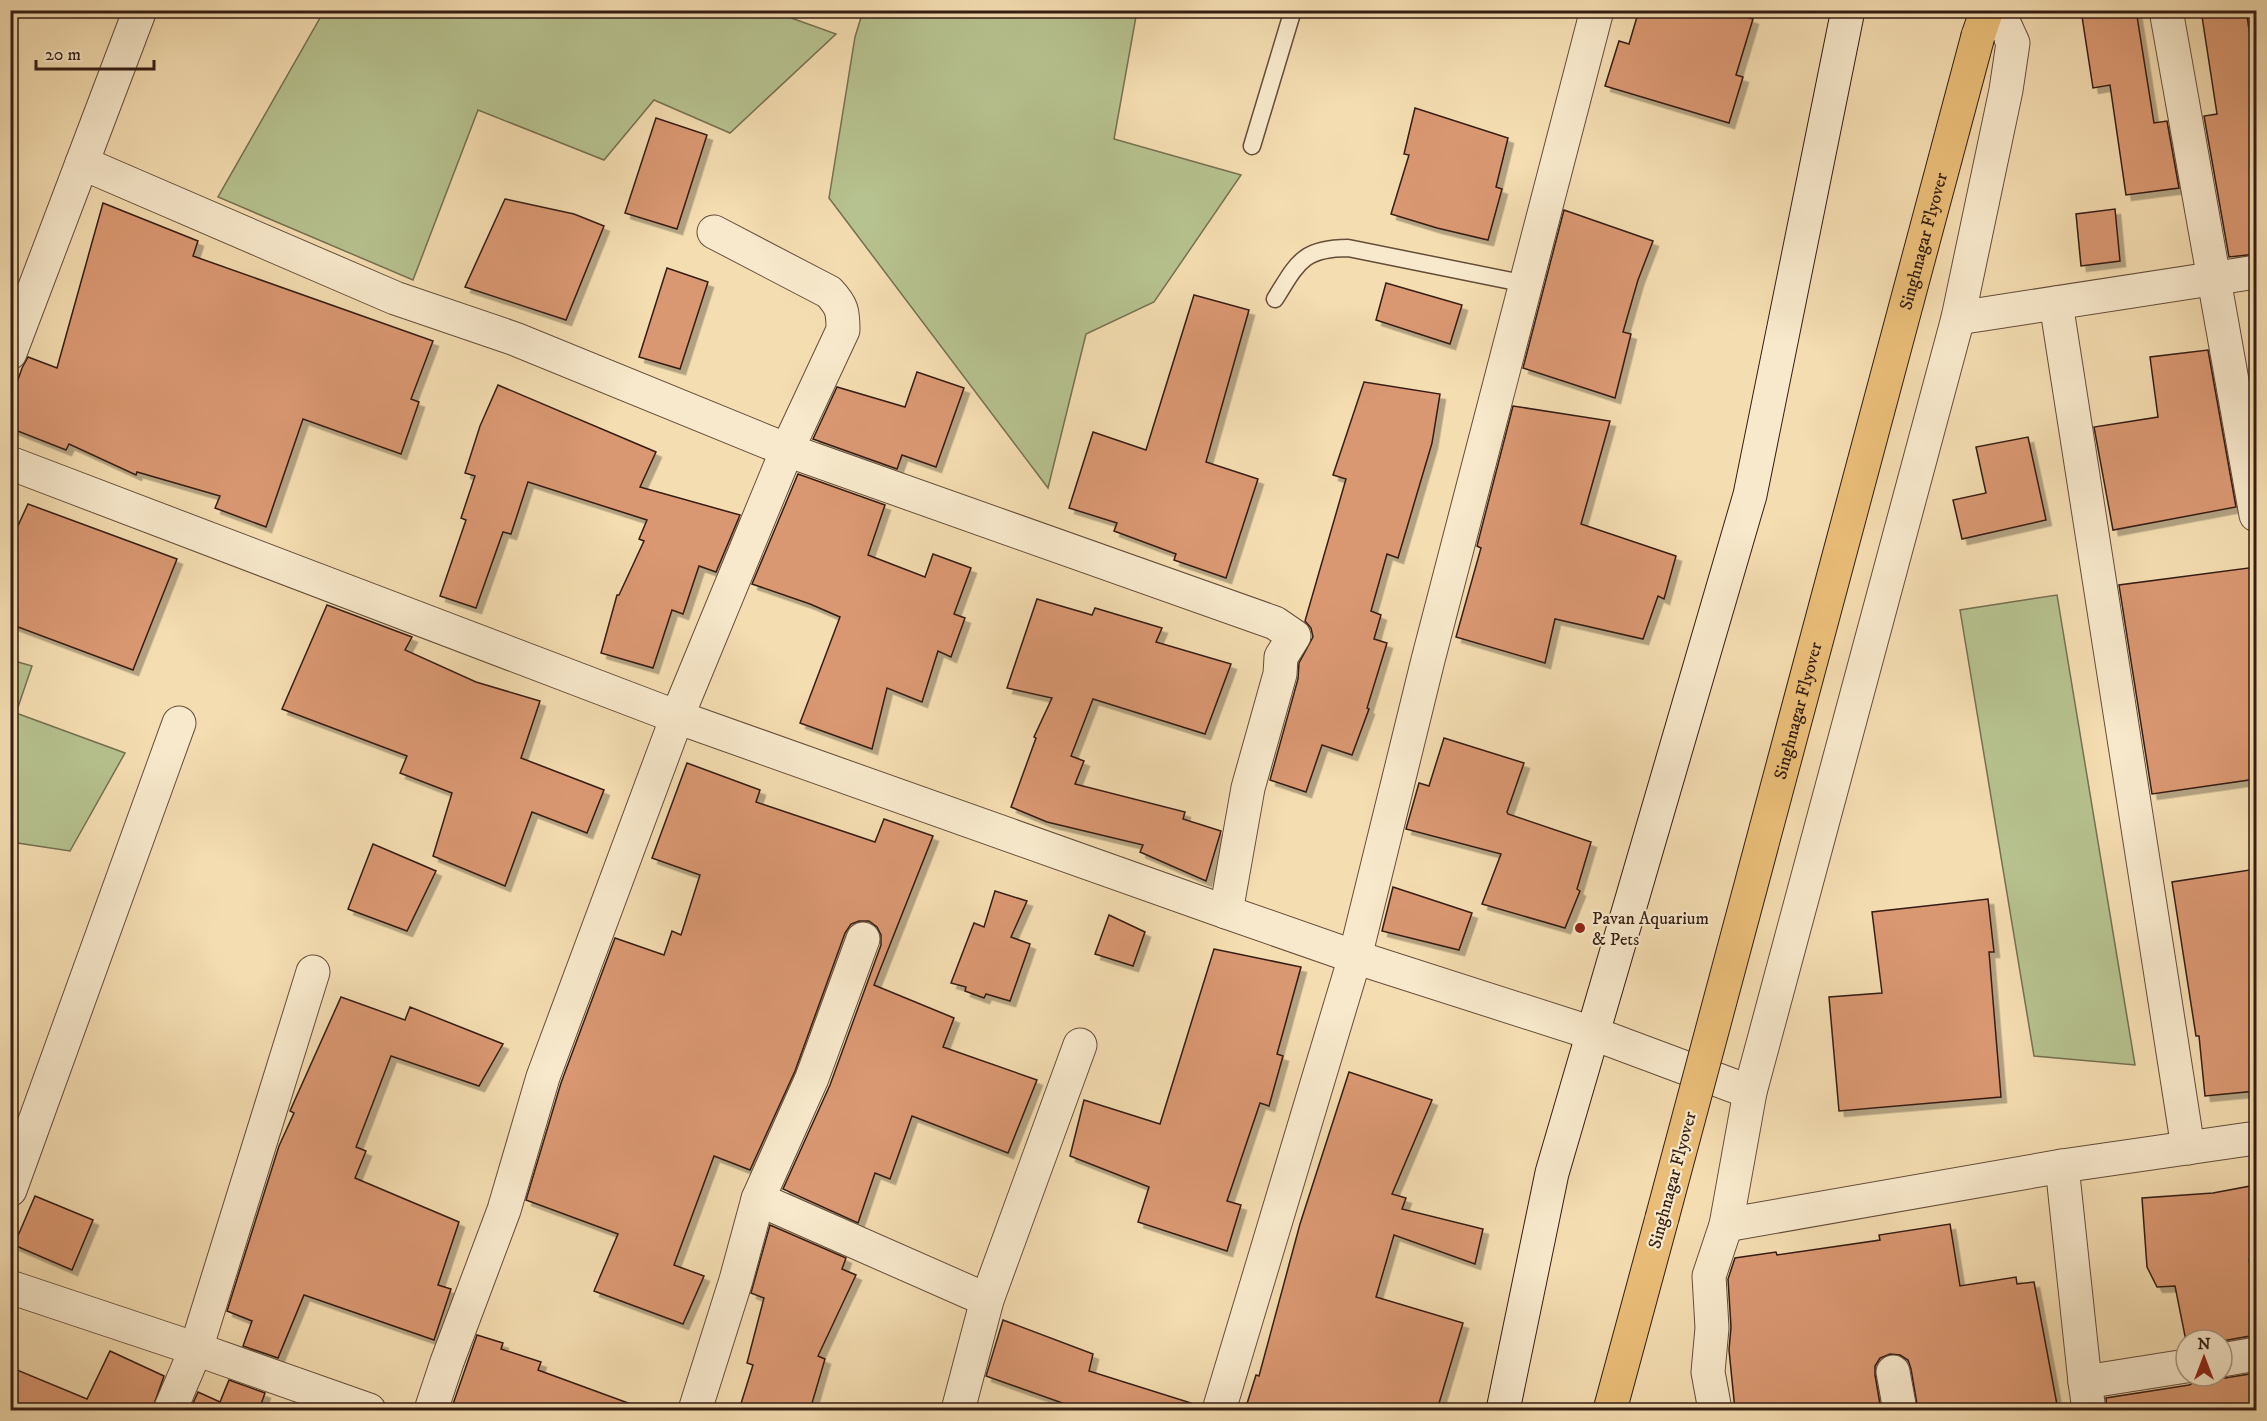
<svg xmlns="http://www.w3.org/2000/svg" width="2267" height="1421" font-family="'IM FELL DW Pica',serif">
	<defs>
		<filter id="shadow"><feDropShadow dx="5.5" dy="5.5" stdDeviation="0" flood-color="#0004"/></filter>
	</defs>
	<rect width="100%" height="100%" fill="#f4ddb1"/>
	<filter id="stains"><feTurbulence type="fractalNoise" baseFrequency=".00333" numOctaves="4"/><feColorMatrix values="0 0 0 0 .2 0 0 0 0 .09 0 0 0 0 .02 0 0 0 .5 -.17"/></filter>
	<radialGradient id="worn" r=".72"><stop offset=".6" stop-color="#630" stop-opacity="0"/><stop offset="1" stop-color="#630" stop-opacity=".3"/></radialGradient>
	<g fill="#b6c28f" stroke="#767051" stroke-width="1.5">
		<path d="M769,10L836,34L730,133L654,100L604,160L478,110L413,280L218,197L324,11Z"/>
		<path d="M863,11H1137L1114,139L1241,175L1154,302L1086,334L1048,488L829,198L855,37Z"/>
		<path d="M2057,595L2135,1065L2034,1056L1960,610Z"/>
		<path d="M11,660L32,666L16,713L125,753L70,851L11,842Z"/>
	</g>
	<g fill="#da9872" stroke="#351d13" stroke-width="1.5" filter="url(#shadow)">
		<path d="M1639,10H1726L1753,19L1736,75L1743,77L1729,123L1605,86L1619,41L1629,44Z"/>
		<path d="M2081,10H2136L2154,123L2167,121L2179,188L2126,195L2110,85L2093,88Z"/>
		<path d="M2201,10H2246L2256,75V254L2229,257L2204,116L2217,114Z"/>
		<path d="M1415,108L1508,138L1496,187L1502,189L1488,240L1437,228L1391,214L1409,155L1404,154Z"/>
		<path d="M656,118L707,135L677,229L625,213Z"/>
		<path d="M505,199L574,214L604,226L566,320L465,287Z"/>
		<path d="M103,203L198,241L193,256L433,341L411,399L419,402L401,454L303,419L266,527L215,508L220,496L137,472L136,475L69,444L66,450L10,428V403L22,368L28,357L57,368Z"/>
		<path d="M2115,209L2120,261L2081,266L2076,214Z"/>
		<path d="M1564,210L1653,241L1638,280L1623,332L1631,334L1615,398L1523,368Z"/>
		<path d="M667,268L708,282L680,369L639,357Z"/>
		<path d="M1386,283L1462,305L1450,344L1376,320Z"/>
		<path d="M1194,295L1249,310L1206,462L1258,479L1226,578L1174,560L1176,554L1114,531L1117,523L1069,508L1093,432L1146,450Z"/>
		<path d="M2208,350L2236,507L2113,530L2094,427L2158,417L2150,357Z"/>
		<path d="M917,372L964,388L936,467L902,455L897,469L813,439L837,387L905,407Z"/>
		<path d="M1364,382L1440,394L1432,443L1398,558L1387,554L1371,611L1381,615L1374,639L1387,643L1367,708L1369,709L1352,755L1322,745L1306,792L1270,780L1298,679L1299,663L1313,637L1311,628L1305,621L1346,479L1333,475Z"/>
		<path d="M498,385L656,452L640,487L740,515L716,572L699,566L683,614L672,610L653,668L601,653L617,595H619L644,541L639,539L647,520L528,482L511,534L503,532L476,608L440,596L466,520L461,518L475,476L465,473L480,426Z"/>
		<path d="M1513,406L1610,421L1581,524L1676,556L1664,599L1658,596L1643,639L1555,619L1545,663L1456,637L1481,548L1477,546Z"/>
		<path d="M2028,437L2046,520L1962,539L1953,500L1986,493L1976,447Z"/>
		<path d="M798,474L885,505L868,555L925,577L933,554L971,568L954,614L965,618L951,657L938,651L922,702L887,688L872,749L800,723L840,617L810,604L752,584Z"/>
		<path d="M28,504L177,559L133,670L10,624V543Z"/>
		<path d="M2256,567V779L2152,794L2119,585Z"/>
		<path d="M1037,599L1092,615L1095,608L1162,628L1156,642L1231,664L1205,734L1093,699L1071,756L1084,761L1075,784L1185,812L1183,819L1221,831L1206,881L1140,852L1143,845L1047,822L1011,807L1036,738L1034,737L1052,698L1007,688Z"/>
		<path d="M327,605L412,637L405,650L476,682L540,701L521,758L604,790L587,833L532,812L505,886L433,856L452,793L400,773L407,756L282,709Z"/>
		<path d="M1444,738L1524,763L1507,812L1508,814L1591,842L1577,889L1580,891L1565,928L1482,904L1501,854L1406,829L1419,783L1429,786Z"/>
		<path d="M687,763L760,790L756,802L875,842L884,819L933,836L874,985L954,1018L943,1047L1037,1080L1008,1153L912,1116L890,1179L875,1173L858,1223L783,1189L830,1085L881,945V935L877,927L869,921H859L851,924L845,933L795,1071L750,1170L714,1156L674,1265L704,1276L683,1324L594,1291L618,1234L526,1200L561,1083L615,938L664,955L672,931L681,935L700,875L652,858Z"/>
		<path d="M373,844L436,871L407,931L348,909Z"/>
		<path d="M2256,869V1091L2205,1096L2199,1036H2196L2172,882Z"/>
		<path d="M1393,887L1472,913L1459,950L1382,931Z"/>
		<path d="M995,891L1027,901L1011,937L1030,944L1010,1001L986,994L984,998L965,991L966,987L951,983L974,923L984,927Z"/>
		<path d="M1988,899L1994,952H1989L2001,1097L1839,1111L1829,997L1882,993L1872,912Z"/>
		<path d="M1109,915L1145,932L1133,966L1095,954Z"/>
		<path d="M1214,949L1301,967L1277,1054L1283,1056L1269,1106L1260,1103L1227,1201L1241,1205L1227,1251L1138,1222L1149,1187L1070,1156L1084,1100L1160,1124Z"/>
		<path d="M341,997L405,1020L410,1007L503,1044L479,1086L391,1056L356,1147L366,1151L355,1178L459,1222L438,1285L451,1289L434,1340L304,1295L278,1358L243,1346L252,1321L227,1311L279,1146L294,1113L290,1111Z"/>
		<path d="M1349,1072L1432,1100L1392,1194L1406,1198L1402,1209L1483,1229L1475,1264L1394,1235L1376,1297L1463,1323L1437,1410H1245L1256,1375L1259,1376L1300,1224Z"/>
		<path d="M2256,1185V1259L2249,1260L2256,1295V1331L2250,1333V1336L2222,1341H2186L2175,1286L2157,1287L2147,1267L2142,1198L2213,1193Z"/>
		<path d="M35,1196L93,1220L72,1270L14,1245Z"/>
		<path d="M1950,1224L1960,1286L2016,1277L2017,1284L2034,1282L2058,1410H1918L1911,1369L1908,1360L1900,1355L1890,1354L1880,1358L1875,1366V1375L1881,1410H1735L1729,1350L1731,1327L1728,1279L1735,1258L1776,1252L1777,1255L1880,1240L1879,1235Z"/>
		<path d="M770,1225L846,1258L842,1269L856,1275L818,1356L825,1359L810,1410H739L753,1365L747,1363L764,1298L751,1293Z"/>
		<path d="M1003,1320L1093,1354L1089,1371L1191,1403L1190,1410H1082L986,1376Z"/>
		<path d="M477,1335L503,1343L501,1349L541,1362L538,1370L639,1407L638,1410H451Z"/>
		<path d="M110,1351L164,1376L152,1410H10V1367L87,1399Z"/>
		<path d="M2256,1373V1410H2107L2106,1398L2189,1385L2197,1381L2201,1376L2225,1378Z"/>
		<path d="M229,1380L265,1393L259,1410H190L198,1392L220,1402Z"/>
	</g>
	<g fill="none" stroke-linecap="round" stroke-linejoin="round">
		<defs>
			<g id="lane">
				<path d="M1252,146L1293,10"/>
				<path d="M1275,299C1297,264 1302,248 1348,248L1526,284"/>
			</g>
			<g id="street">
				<path d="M2166,10L2256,515"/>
				<path d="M82,163L395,298L515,339L787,450L1275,623L1294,636L1281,657L1280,674L1248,788L1226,912"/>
				<path d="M2056,303L2188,1148"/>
				<path d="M1958,318L2256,272"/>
				<path d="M10,353L140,10"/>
				<path d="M10,463L677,717L1226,912L1355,957L1592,1033L1750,1092"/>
				<path d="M2062,1166L2085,1382L2186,1366"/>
				<path d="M10,1190L179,723"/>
				<path d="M758,1199L987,1300"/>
				<path d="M1726,1225L2062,1166L2256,1138"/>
				<path d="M10,1287L196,1349L369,1410"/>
				<path d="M2222,1360L2256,1354"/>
				<path d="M1893,1372L1900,1410"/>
				<path d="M2085,1382L2089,1410"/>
				<path d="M170,1410L196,1349L313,972"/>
				<path d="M431,1410L447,1362L504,1210L543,1077L677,717L787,450L843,330C843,311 842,306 829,292L714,232"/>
				<path d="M695,1410L736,1280L758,1199L812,1078L863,939"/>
				<path d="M958,1410L987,1300L1080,1045"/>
				<path d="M1219,1410L1355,957L1428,660L1597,10"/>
				<path d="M1715,1410L1708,1372L1712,1328L1709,1276L1726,1225L1750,1092L1958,318L2006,90L2013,43L1998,10"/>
			</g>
			<path id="secondary" d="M1503,1410L1552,1173L1750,495L1848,10"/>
			<g id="primary">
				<path d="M1978,36L1987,10"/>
				<path d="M1610,1410L1662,1218"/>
			</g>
		</defs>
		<use href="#lane" stroke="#654d3a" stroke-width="19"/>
		<use href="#street" stroke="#654d3a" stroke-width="35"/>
		<use href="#secondary" stroke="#351d13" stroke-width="35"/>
		<use href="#primary" stroke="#351d13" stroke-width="35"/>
		<use href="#lane" stroke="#f8e9cc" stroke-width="16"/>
		<use href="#street" stroke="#f8e9cc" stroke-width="33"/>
		<use href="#secondary" stroke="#f8e9cc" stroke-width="33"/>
		<use href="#primary" stroke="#eabe78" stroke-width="33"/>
		<defs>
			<g id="primary-bridge">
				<path id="s1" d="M1662,1218L1978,36"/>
			</g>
		</defs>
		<use href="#primary-bridge" stroke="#351d13" stroke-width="35" stroke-linecap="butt"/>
		<use href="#primary-bridge" stroke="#eabe78" stroke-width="33"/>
	</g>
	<circle fill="#8f2418" stroke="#f8e9cc" stroke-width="2" cx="1580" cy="928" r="6"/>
	<g text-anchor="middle" stroke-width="4.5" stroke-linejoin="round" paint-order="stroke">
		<g font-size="18" fill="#351d13" stroke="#f8e9cc">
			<text dy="6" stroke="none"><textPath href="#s1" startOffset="1011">Singhnagar Flyover</textPath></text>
			<text dy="6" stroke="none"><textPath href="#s1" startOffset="525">Singhnagar Flyover</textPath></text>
			<text transform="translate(1672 1180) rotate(-75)" y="6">Singhnagar Flyover</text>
		</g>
		<g font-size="18" fill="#351d13" stroke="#f8e9cc" text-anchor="start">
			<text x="1592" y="924">Pavan Aquarium<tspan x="1592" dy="21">&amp; Pets</tspan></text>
		</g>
	</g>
	<rect width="2267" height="1421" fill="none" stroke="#f4ddb1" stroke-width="36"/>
	<rect x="12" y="12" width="2243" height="1397" fill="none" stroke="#351d13" stroke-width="3"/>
	<rect x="18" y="18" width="2231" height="1385" fill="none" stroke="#351d13" stroke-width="1.5"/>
	<g transform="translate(2204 1358)"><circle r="28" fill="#f8e9cc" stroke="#aa9782" stroke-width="1.5"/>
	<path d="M0-4.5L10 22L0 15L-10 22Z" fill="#8f2418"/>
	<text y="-9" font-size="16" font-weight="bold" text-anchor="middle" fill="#351d13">N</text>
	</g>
	<path d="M36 60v9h118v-9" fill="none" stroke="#351d13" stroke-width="3"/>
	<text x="45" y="60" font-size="18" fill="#351d13" stroke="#f8e9cc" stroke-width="4.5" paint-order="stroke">20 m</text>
	<rect width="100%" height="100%" filter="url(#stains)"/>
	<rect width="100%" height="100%" fill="url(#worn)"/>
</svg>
